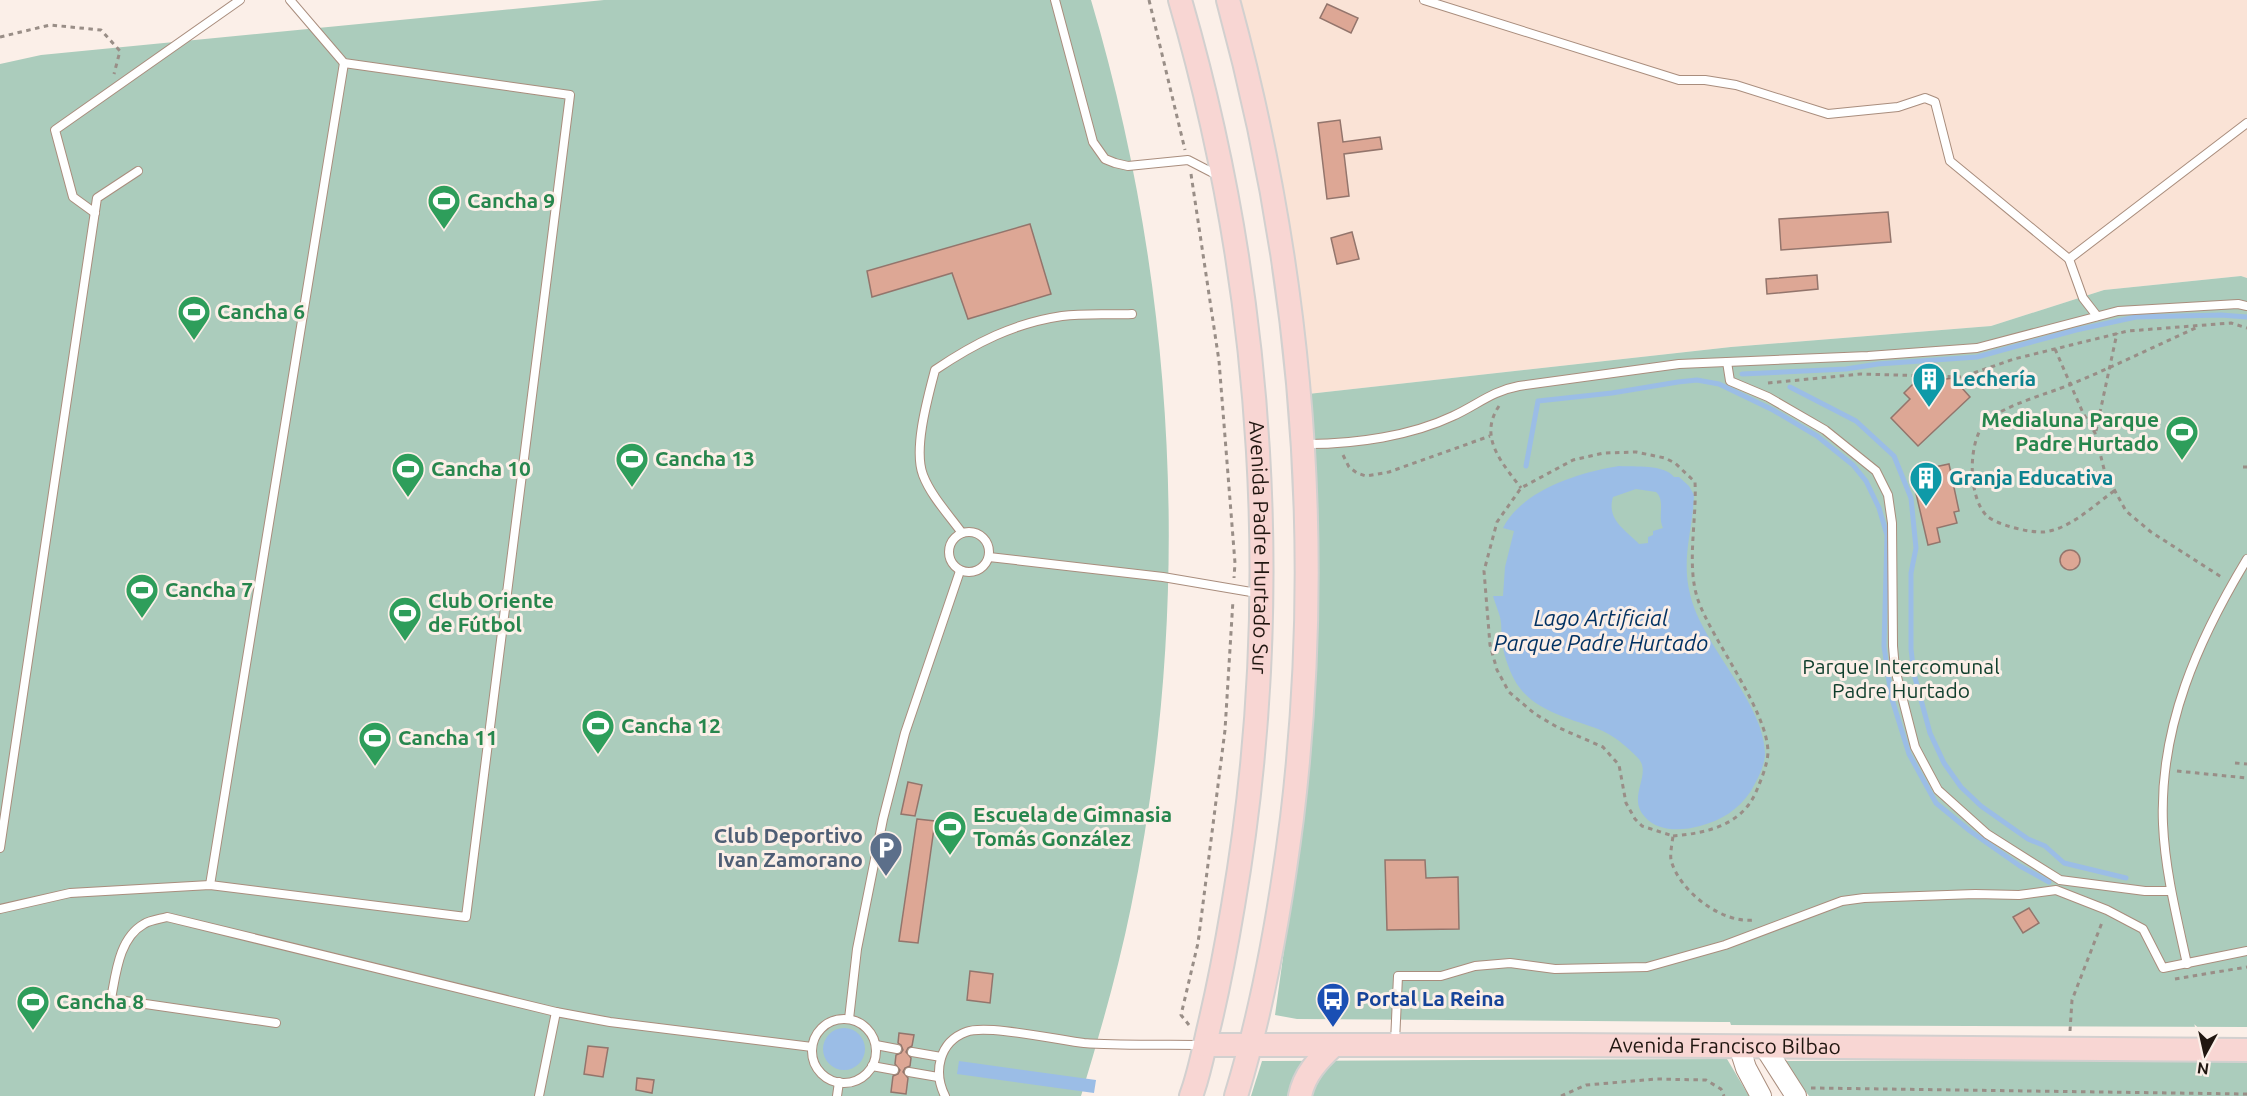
<svg xmlns="http://www.w3.org/2000/svg" width="2247" height="1096" font-family="Ubuntu,sans-serif">
	<rect width="100%" height="100%" fill="#fbefe8"/>
	<path fill="#fae3d6" d="M1240,0H2247V278L2241,276L2104,290L1991,326L1731,347L1308,394L1265,112Z"/>
	<g fill="#abccbc">
		<path d="M604,0H1091C1178,293 1193,607 1131,907C1118,971 1100,1033 1081,1096H0V64L41,55Z"/>
		<path d="M2241,276L2247,278V1027L1731,1025L1730,1022H1721L1297,1019L1275,1015L1294,878L1308,394L1731,347L1991,326L2104,290Z"/>
		<path d="M1727,1059L1749,1096H1251L1262,1061Z"/>
		<path d="M2247,1059V1096H1809L1784,1061Z"/>
	</g>
	<g fill="#9bbde6" fill-rule="evenodd">
		<path d="M1619,466C1635,467 1664,464 1674,477H1679L1689,486L1694,495C1693,530 1681,557 1690,594C1702,646 1764,702 1765,753C1765,766 1757,780 1751,791C1738,810 1722,820 1700,826C1682,831 1658,832 1645,817C1626,797 1653,774 1638,758C1626,746 1614,735 1598,729C1569,718 1530,710 1514,679C1508,667 1503,653 1502,640C1501,632 1502,625 1500,617C1498,610 1495,603 1493,596H1503L1505,567L1514,531L1503,528C1522,490 1580,472 1619,466ZM1636,489L1656,492C1666,501 1657,517 1663,528L1653,531V535L1648,537V543L1639,544C1626,530 1606,520 1613,497Z"/>
		<circle cx="844" cy="1049" r="21"/>
		<path d="M959,1061L1096,1080L1094,1093L957,1074Z"/>
	</g>
	<g fill="none" stroke-linecap="round" stroke-linejoin="round">
		<g stroke="#9bbde6" stroke-width="5">
			<path d="M1742,374L1846,369L1878,364L1977,357L2076,330L2136,317L2221,315L2247,317"/>
			<path d="M1790,387L1856,421L1894,456L1911,498L1916,548L1911,573V649L1914,674L1930,733L1944,763L1961,787L1981,806L2028,839L2045,846L2064,863L2126,878"/>
			<path d="M1526,466L1538,401L1612,393L1678,382L1697,380L1719,384L1773,410L1817,436L1853,465L1866,481L1879,508L1887,535L1884,646L1891,696L1909,754L1936,803L1970,831L2020,866L2049,882"/>
		</g>
	</g>
	<g fill="#dda795" stroke="#93756c" stroke-width="1.5">
		<path d="M1327,4L1358,18L1351,33L1320,18Z"/>
		<path d="M1340,120L1343,142L1380,137L1382,149L1344,154L1349,196L1327,199L1318,123Z"/>
		<path d="M1888,212L1891,242L1781,250L1779,219Z"/>
		<path d="M1030,224L1051,294L968,319L952,273L872,297L867,271Z"/>
		<path d="M1352,232L1359,259L1337,264L1331,238Z"/>
		<path d="M1817,275L1818,289L1767,294L1766,279Z"/>
		<path d="M1953,378L1970,397L1918,446L1891,418L1910,399L1904,393L1915,382L1922,390L1932,381Z"/>
		<path d="M1949,464L1959,511L1954,512L1957,523L1937,528L1940,542L1928,545L1911,472Z"/>
		<circle cx="2070" cy="560" r="10"/>
		<path d="M908,782L922,785L915,816L901,814Z"/>
		<path d="M917,819L935,821L918,943L899,941Z"/>
		<path d="M1385,860H1425L1426,878L1458,877L1459,929L1387,930Z"/>
		<path d="M2029,908L2039,923L2023,933L2013,917Z"/>
		<path d="M970,971L993,974L990,1003L967,1000Z"/>
		<path d="M899,1033L914,1035L912,1046L908,1048L906,1052L911,1058L910,1066L905,1068L903,1072L908,1078L906,1094L891,1092L893,1076L898,1074L900,1070L895,1064L896,1055L901,1053L903,1050L901,1045L898,1043Z"/>
		<path d="M588,1046L608,1048L603,1077L584,1074Z"/>
		<path d="M637,1078L654,1080L652,1093L636,1090Z"/>
	</g>
	<g fill="none" stroke-linecap="round" stroke-linejoin="round">
		<defs>
			<g id="lane">
				<path d="M1055,0L1093,142L1105,159L1115,163L1128,166L1188,160L1217,175"/>
				<path d="M1424,0L1679,80H1705L1736,85L1828,114L1898,107L1925,98L1935,102L1950,161L2069,259"/>
				<path d="M95,213L73,197L55,130L240,0"/>
				<path d="M2097,316L2083,298L2069,259L2247,123"/>
				<path d="M1727,362L1730,381L1768,397L1825,430L1876,471L1888,495L1892,523L1893,646L1895,669L1915,747L1938,790L1987,834L2060,880L2145,891H2171"/>
				<path d="M1306,440L1309,444C1355,444 1411,436 1453,416C1477,405 1492,391 1519,386L1679,364L1868,356L1977,348L2118,311L2238,304L2247,306"/>
				<circle cx="969" cy="552" r="20"/>
				<path d="M962,533C949,515 931,496 923,475C913,449 928,397 935,370C975,343 1014,323 1062,316C1085,313 1109,315 1132,314"/>
				<path d="M989,557L1163,577L1257,593"/>
				<path d="M0,848L97,198L138,171"/>
				<path d="M210,885L344,63"/>
				<path d="M0,909L70,893L210,885L466,917L570,95L344,63L290,0"/>
				<path d="M2187,964C2177,918 2165,871 2163,824C2159,727 2198,640 2247,559"/>
				<path d="M849,1019L857,949L883,819L905,733L960,571"/>
				<circle cx="844" cy="1051" r="32"/>
				<path d="M276,1023L111,999C116,973 119,938 144,924C150,920 160,919 167,917L556,1012L610,1022L812,1047"/>
				<path d="M1395,1042L1398,976H1441L1475,966L1510,963L1555,969L1647,967L1725,945L1842,901L1864,898L1975,894L2019,895L2056,890L2107,910L2143,929L2163,968L2247,951"/>
				<path d="M876,1045L897,1049"/>
				<path d="M912,1052L941,1057"/>
				<path d="M872,1066L894,1070"/>
				<path d="M909,1072L938,1077"/>
				<path d="M539,1096L556,1012"/>
				<path d="M837,1096L839,1082"/>
				<path d="M945,1096C933,1072 939,1042 966,1032C986,1024 1059,1040 1084,1043C1123,1046 1164,1044 1203,1045"/>
			</g>
			<g id="secondary">
				<path d="M1739,1046L1746,1068L1761,1096"/>
				<path d="M1764,1046L1796,1096"/>
			</g>
			<g id="primary">
				<path id="s1" d="M1180,0C1265,293 1285,604 1233,906C1226,948 1218,990 1208,1031C1203,1053 1199,1075 1191,1096"/>
				<path d="M1228,0C1301,267 1325,543 1292,818C1280,912 1264,1005 1236,1096"/>
				<path id="s2" d="M1205,1045H1567L2247,1050"/>
				<path d="M1300,1096C1304,1075 1318,1060 1333,1046"/>
			</g>
		</defs>
		<use href="#lane" stroke="#a98d7d" stroke-width="10"/>
		<use href="#secondary" stroke="#a98d7d" stroke-width="22"/>
		<use href="#primary" stroke="#d2d0cf" stroke-width="26"/>
		<g stroke="#998e87" stroke-width="3" stroke-dasharray="4.5 4.5" stroke-linecap="butt">
			<path d="M1149,0L1185,150"/>
			<path d="M0,37L50,25L101,30L120,51L114,74"/>
			<path d="M1191,174L1219,361L1235,563L1234,578"/>
			<path d="M2055,349L2083,413L2095,433L2105,473L2126,511L2151,532L2223,578"/>
			<path d="M1768,383L1861,374L1962,377L2014,359L2128,331L2231,323L2247,328"/>
			<path d="M1499,406C1478,437 1502,463 1521,488"/>
			<path d="M2096,431L2117,333"/>
			<path d="M1343,455L1349,467L1357,473L1366,476L1389,472L1490,436"/>
			<path d="M2243,467H2247"/>
			<path d="M2114,491C2093,506 2070,529 2044,532C2030,533 1997,525 1987,516C1968,498 1967,441 1986,422C2002,406 2047,394 2069,385C2113,367 2155,346 2198,327"/>
			<path d="M2235,763L2247,764"/>
			<path d="M2177,771L2247,778"/>
			<path d="M1673,836C1706,833 1741,826 1756,792C1761,780 1767,766 1768,753C1768,711 1713,642 1698,600C1686,565 1697,520 1695,482L1675,463L1665,458L1636,452L1604,453L1573,460L1521,488L1497,522L1484,571L1490,645L1497,670L1509,692L1535,714L1557,727L1603,747L1619,765L1626,803L1635,819L1642,826L1673,836C1672,844 1670,853 1671,860C1679,891 1722,924 1754,920"/>
			<path d="M2175,979L2247,967"/>
			<path d="M1189,1025L1181,1015L1198,943L1225,730L1233,600"/>
			<path d="M2070,1031L2072,1000L2103,920"/>
			<path d="M1811,1088L2247,1094"/>
			<path d="M1561,1096L1586,1085L1657,1079L1706,1080L1721,1089L1724,1096"/>
		</g>
		<use href="#lane" stroke="#fff" stroke-width="8"/>
		<use href="#secondary" stroke="#fff" stroke-width="20"/>
		<use href="#primary" stroke="#f8d6d3" stroke-width="22"/>
	</g>
	<defs>
		<symbol id="stadium-pin" viewBox="-11 -11 22 30"><path d="M0 17L-7.5 6A9.5 9.5 0 1 1 7.5 6Z" fill="#2e9e5b" stroke="#fbefe8"/><path d="M0-5a6.5 5 0 1 0 0 10a6.5 5 0 1 0 0-10ZM-3.5-1.8h7v3.6h-7Z" fill="#fff"/></symbol>
		<symbol id="building-pin" viewBox="-11 -11 22 30"><path d="M0 17L-7.5 6A9.5 9.5 0 1 1 7.5 6Z" fill="#0f9aa8" stroke="#fbefe8"/><path d="M-4-6H4V6H1V3H-1V6H-4ZM-2.5-4.3h1.7v1.8h-1.7ZM.8-4.3h1.7v1.8H.8ZM-2.5-1h1.7V.8h-1.7ZM.8-1h1.7V.8H.8Z" fill="#fff"/></symbol>
		<symbol id="parking-pin" viewBox="-11 -11 22 30"><path d="M0 17L-7.5 6A9.5 9.5 0 1 1 7.5 6Z" fill="#5c6f8a" stroke="#fbefe8"/><path d="M-3.5-5.5H1a3.5 3.5 0 0 1 0 7H-1V5.5H-3.5ZM-1-3.4V-.6H.8a1.4 1.4 0 0 0 0-2.8Z" fill="#fff"/></symbol>
		<symbol id="bus-pin" viewBox="-11 -11 22 30"><path d="M0 17L-7.5 6A9.5 9.5 0 1 1 7.5 6Z" fill="#1a4fb4" stroke="#fbefe8"/><path d="M-5-6H5V4H4V6H2V4H-2V6H-4V4H-5ZM-3.5-4V0h7V-4ZM-3.5 1.2v1.5H-2V1.2ZM2 1.2v1.5H3.5V1.2Z" fill="#fff"/></symbol>
	</defs>
	<g fill-rule="evenodd">
		<use href="#stadium-pin" x="425" y="182" width="38" height="52"/>
		<use href="#stadium-pin" x="175" y="293" width="38" height="52"/>
		<use href="#building-pin" x="1910" y="360" width="38" height="52"/>
		<use href="#stadium-pin" x="2163" y="413" width="38" height="52"/>
		<use href="#stadium-pin" x="613" y="440" width="38" height="52"/>
		<use href="#stadium-pin" x="389" y="450" width="38" height="52"/>
		<use href="#building-pin" x="1907" y="459" width="38" height="52"/>
		<use href="#stadium-pin" x="123" y="571" width="38" height="52"/>
		<use href="#stadium-pin" x="386" y="594" width="38" height="52"/>
		<use href="#stadium-pin" x="579" y="707" width="38" height="52"/>
		<use href="#stadium-pin" x="356" y="719" width="38" height="52"/>
		<use href="#stadium-pin" x="931" y="808" width="38" height="52"/>
		<use href="#parking-pin" x="867" y="829" width="38" height="52"/>
		<use href="#bus-pin" x="1314" y="980" width="38" height="52"/>
		<use href="#stadium-pin" x="14" y="983" width="38" height="52"/>
	</g>
	<g text-anchor="middle" stroke-width="6" stroke-linejoin="round" paint-order="stroke">
		<g font-size="21" font-weight="bold" fill="#27864d" stroke="#fbefe8" text-anchor="start">
			<text x="467" y="208">Cancha 9</text>
			<text x="217" y="319">Cancha 6</text>
			<text x="2159" y="427" text-anchor="end">Medialuna Parque<tspan x="2159" dy="24">Padre Hurtado</tspan></text>
			<text x="655" y="466">Cancha 13</text>
			<text x="431" y="476">Cancha 10</text>
			<text x="165" y="597">Cancha 7</text>
			<text x="428" y="608">Club Oriente<tspan x="428" dy="24">de Fútbol</tspan></text>
			<text x="621" y="733">Cancha 12</text>
			<text x="398" y="745">Cancha 11</text>
			<text x="973" y="822">Escuela de Gimnasia<tspan x="973" dy="24">Tomás González</tspan></text>
			<text x="56" y="1009">Cancha 8</text>
		</g>
		<g font-size="21" font-weight="bold" fill="#0d838f" stroke="#fbefe8" text-anchor="start">
			<text x="1952" y="386">Lechería</text>
			<text x="1949" y="485">Granja Educativa</text>
		</g>
		<g font-size="21" fill="#201610" stroke="#fbefe8">
			<text dy="7" stroke="none"><textPath href="#s1" startOffset="555">Avenida Padre Hurtado Sur</textPath></text>
			<text dy="7" stroke="none"><textPath href="#s2" startOffset="520">Avenida Francisco Bilbao</textPath></text>
		</g>
		<g font-size="21" fill="#0f3e2c" stroke="#fbefe8">
			<text x="1901" y="674">Parque Intercomunal<tspan x="1901" dy="24">Padre Hurtado</tspan></text>
		</g>
		<g font-size="21" font-weight="bold" fill="#4e5e75" stroke="#fbefe8" text-anchor="end">
			<text x="863" y="843">Club Deportivo<tspan x="863" dy="24">Ivan Zamorano</tspan></text>
		</g>
		<g font-size="21" font-weight="bold" fill="#164399" stroke="#fbefe8" text-anchor="start">
			<text x="1356" y="1006">Portal La Reina</text>
		</g>
		<g font-size="22" font-style="italic" fill="#023263" stroke="#fbefe8">
			<text x="1601" y="626">Lago Artificial<tspan x="1601" dy="25">Parque Padre Hurtado</tspan></text>
		</g>
	</g>
	<g transform="translate(2205 1054) rotate(188)" stroke="#fbefe8" stroke-width="4.5" paint-order="stroke">
	<path d="M0-4.5L10 22L0 15L-10 22Z" fill="#201610"/>
	<text y="-9" font-size="16" font-weight="bold" text-anchor="middle" fill="#201610">N</text>
	</g>
</svg>
